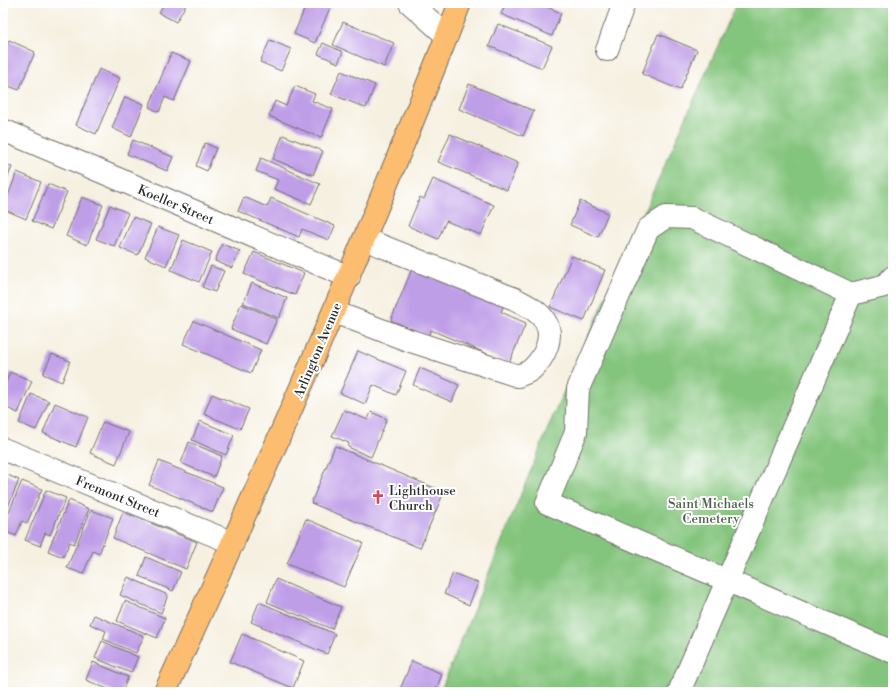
<svg xmlns="http://www.w3.org/2000/svg" width="896" height="695" font-family="'Libre Bodoni',serif">
	<rect width="100%" height="100%" fill="#fff"/>
	<filter id="ink" filterUnits="userSpaceOnUse"><feTurbulence type="fractalNoise" baseFrequency=".025" numOctaves="2"/><feDisplacementMap in="SourceGraphic" scale="8" xChannelSelector="R" yChannelSelector="G"/><feConvolveMatrix kernelMatrix="1 2 1 2 8 2 1 2 1" color-interpolation-filters="sRGB"/></filter>
	<filter id="wash" filterUnits="userSpaceOnUse"><feTurbulence type="fractalNoise" baseFrequency=".012" numOctaves="4" result="noise"/><feDisplacementMap in="SourceGraphic" scale="16" xChannelSelector="R" yChannelSelector="G"/><feGaussianBlur stdDeviation="0.9" result="paint"/><feColorMatrix in="noise" values="0 0 0 0 0 0 0 0 0 0 0 0 0 0 0 0 0 1.4 0 .05"/><feComposite in="paint" operator="in"/></filter>
	<g filter="url(#wash)">
		<rect width="100%" height="100%" fill="#f6f0e0"/>
		<path fill="#84c57d" stroke="#587854" d="M737,3H893V692H440L553,416Z"/>
		<g id="blocks">
			<g fill="#bf9ee8">
				<path d="M164,3H187L176,22L159,13Z"/>
				<path d="M261,3H272L270,7Z"/>
				<path d="M307,3H332L315,43L294,34Z"/>
				<path d="M506,3H538L561,13L552,36L501,14Z"/>
				<path d="M343,22L394,43L384,67L333,45Z"/>
				<path d="M498,24L552,46L542,68L489,46Z"/>
				<path d="M658,34L697,50L680,90L642,74Z"/>
				<path d="M9,40L35,52L19,90L3,84V54Z"/>
				<path d="M270,40L291,49L281,71L260,62Z"/>
				<path d="M323,43L343,52L338,63L318,54Z"/>
				<path d="M171,53L191,61L174,101L165,97L159,112L149,107Z"/>
				<path d="M99,69L120,78L96,134L76,125Z"/>
				<path d="M341,71L375,85L366,108L331,94Z"/>
				<path d="M469,84L534,111L523,136L459,109Z"/>
				<path d="M295,86L315,94L312,101L333,109L321,138L269,116L275,101L286,106Z"/>
				<path d="M125,97L144,104L131,137L112,128Z"/>
				<path d="M450,134L518,163L507,190L438,162Z"/>
				<path d="M283,135L323,151L313,175L273,159Z"/>
				<path d="M133,140L173,157L167,171L127,154Z"/>
				<path d="M205,143L216,148L207,171L196,166Z"/>
				<path d="M261,158L320,184L311,204L274,189L278,180L256,171Z"/>
				<path d="M3,163L12,167L3,189Z"/>
				<path d="M17,172L41,182L26,219L3,209Z"/>
				<path d="M433,179L494,205L481,235L446,221L438,239L408,226L420,197L424,199Z"/>
				<path d="M48,184L67,192L51,229L32,221Z"/>
				<path d="M82,197L103,205L87,245L66,236Z"/>
				<path d="M244,197L267,207L271,198L335,226L329,240L302,229L299,237L238,211Z"/>
				<path d="M580,201L608,213L598,237L570,225Z"/>
				<path d="M110,205L128,213L114,246L96,239Z"/>
				<path d="M133,217L151,224L138,255L120,248Z"/>
				<path d="M158,227L179,235L166,266L145,257Z"/>
				<path d="M183,240L212,252L199,282L171,270Z"/>
				<path d="M222,244L240,251L232,268L215,261Z"/>
				<path d="M254,252L304,273L295,295L244,274Z"/>
				<path d="M572,256L605,270L584,321L550,307Z"/>
				<path d="M414,264L505,302L501,312L526,323L509,363L431,330L428,336L391,320Z"/>
				<path d="M211,266L224,271L215,292L202,287Z"/>
				<path d="M252,283L287,298L279,318L243,303Z"/>
				<path d="M241,304L277,319L266,344L231,329Z"/>
				<path d="M194,321L261,350L251,373L183,344Z"/>
				<path d="M358,351L406,371L396,395L373,385L365,404L340,393Z"/>
				<path d="M52,354L70,361L62,382L43,374Z"/>
				<path d="M420,368L459,385L452,402L413,385Z"/>
				<path d="M10,372L32,381L18,413L3,406V390Z"/>
				<path d="M31,394L49,401L36,430L19,423Z"/>
				<path d="M212,394L249,409L240,429L204,414Z"/>
				<path d="M55,403L88,417L76,447L43,433Z"/>
				<path d="M344,410L368,420L371,412L387,419L371,457L348,447L349,443L332,436Z"/>
				<path d="M200,421L234,435L226,455L192,440Z"/>
				<path d="M103,422L129,432L116,464L90,453Z"/>
				<path d="M189,442L222,456L214,477L181,463Z"/>
				<path d="M335,446L444,492L420,548L311,503Z"/>
				<path d="M159,461L223,487L213,512L149,485Z"/>
				<path d="M3,473L19,480L5,514L3,513Z"/>
				<path d="M22,481L42,489L27,523L22,521L16,536L3,531V526Z"/>
				<path d="M46,490L66,498L50,535L45,533L40,546L25,540Z"/>
				<path d="M69,500L89,509L74,544L70,542L63,557L48,551Z"/>
				<path d="M91,510L113,518L99,554L93,551L83,574L67,568Z"/>
				<path d="M123,512L197,542L186,569L113,538Z"/>
				<path d="M306,519L363,543L344,587L287,564Z"/>
				<path d="M146,557L181,572L173,591L139,576Z"/>
				<path d="M453,573L478,583L469,605L444,594Z"/>
				<path d="M128,577L168,595L161,613L120,595Z"/>
				<path d="M276,579L341,607L332,629L267,602Z"/>
				<path d="M125,601L165,618L157,638L117,621Z"/>
				<path d="M259,602L335,634L327,654L251,622Z"/>
				<path d="M94,615L144,636L136,653L103,639L106,631L90,624Z"/>
				<path d="M242,634L304,661L293,688L230,662Z"/>
				<path d="M102,641L138,657L131,673L95,658Z"/>
				<path d="M412,661L442,674L435,692H399Z"/>
				<path d="M93,662L128,677L122,692H115L86,680Z"/>
			</g>
		</g>
	</g>
	<g filter="url(#ink)">
		<use href="#blocks" fill-opacity="0" stroke="#72706a" stroke-width="1"/>
		<g fill="none" stroke-linecap="round" stroke-linejoin="round">
			<defs>
				<g id="minor">
					<path d="M410,3L447,36"/>
					<path d="M607,50L624,3"/>
					<path d="M3,130L349,277"/>
					<path d="M893,277L884,286L851,294L692,218L666,217L648,229L578,389L576,432L547,503L893,652"/>
					<path d="M334,312L405,339L518,376C522,374 528,373 532,369C544,358 555,337 545,321C538,310 526,305 515,299L364,239"/>
					<path d="M3,449L233,543"/>
					<path d="M679,692L851,294"/>
				</g>
				<path id="major" d="M165,692C269,465 368,236 460,3"/>
			</defs>
			<use href="#minor" stroke="#72706a" stroke-width="24"/>
			<use href="#major" stroke="#72706a" stroke-width="24"/>
			<use href="#minor" stroke="#fff" stroke-width="22"/>
			<use href="#major" stroke="#fcbd6f" stroke-width="22"/>
		</g>
	</g>
	<defs>
		<symbol id="church-bare" viewBox="-9 -9 18 18"><path d="M-1.2-6h2.4v3.5h3.3v2.4h-3.3V6h-2.4V-.1h-3.3v-2.4h3.3Z" fill="#d1495b" stroke="#fff" stroke-width="2.5" paint-order="stroke"/></symbol>
	</defs>
	<g fill-rule="evenodd">
		<use href="#church-bare" x="368" y="487" width="20" height="20"/>
	</g>
	<g text-anchor="middle" stroke-width="4" stroke-linejoin="round" paint-order="stroke">
		<g font-size="13" fill="#2b2b2b" stroke="#fff">
			<text transform="translate(176 204) rotate(23)" y="5">Koeller Street</text>
			<text transform="translate(317 350) rotate(-67)" y="5">Arlington Avenue</text>
			<text transform="translate(118 496) rotate(22)" y="5">Fremont Street</text>
		</g>
		<g font-size="13" fill="#2b2b2b" stroke="#fff" text-anchor="start">
			<text x="389" y="495">Lighthouse<tspan x="389" dy="15">Church</tspan></text>
		</g>
		<g font-size="13" fill="#4a6148" stroke="#fff">
			<text x="711" y="508">Saint Michaels<tspan x="711" dy="15">Cemetery</tspan></text>
		</g>
	</g>
	<rect width="896" height="695" fill="none" stroke="#fff" stroke-width="16"/>
</svg>
